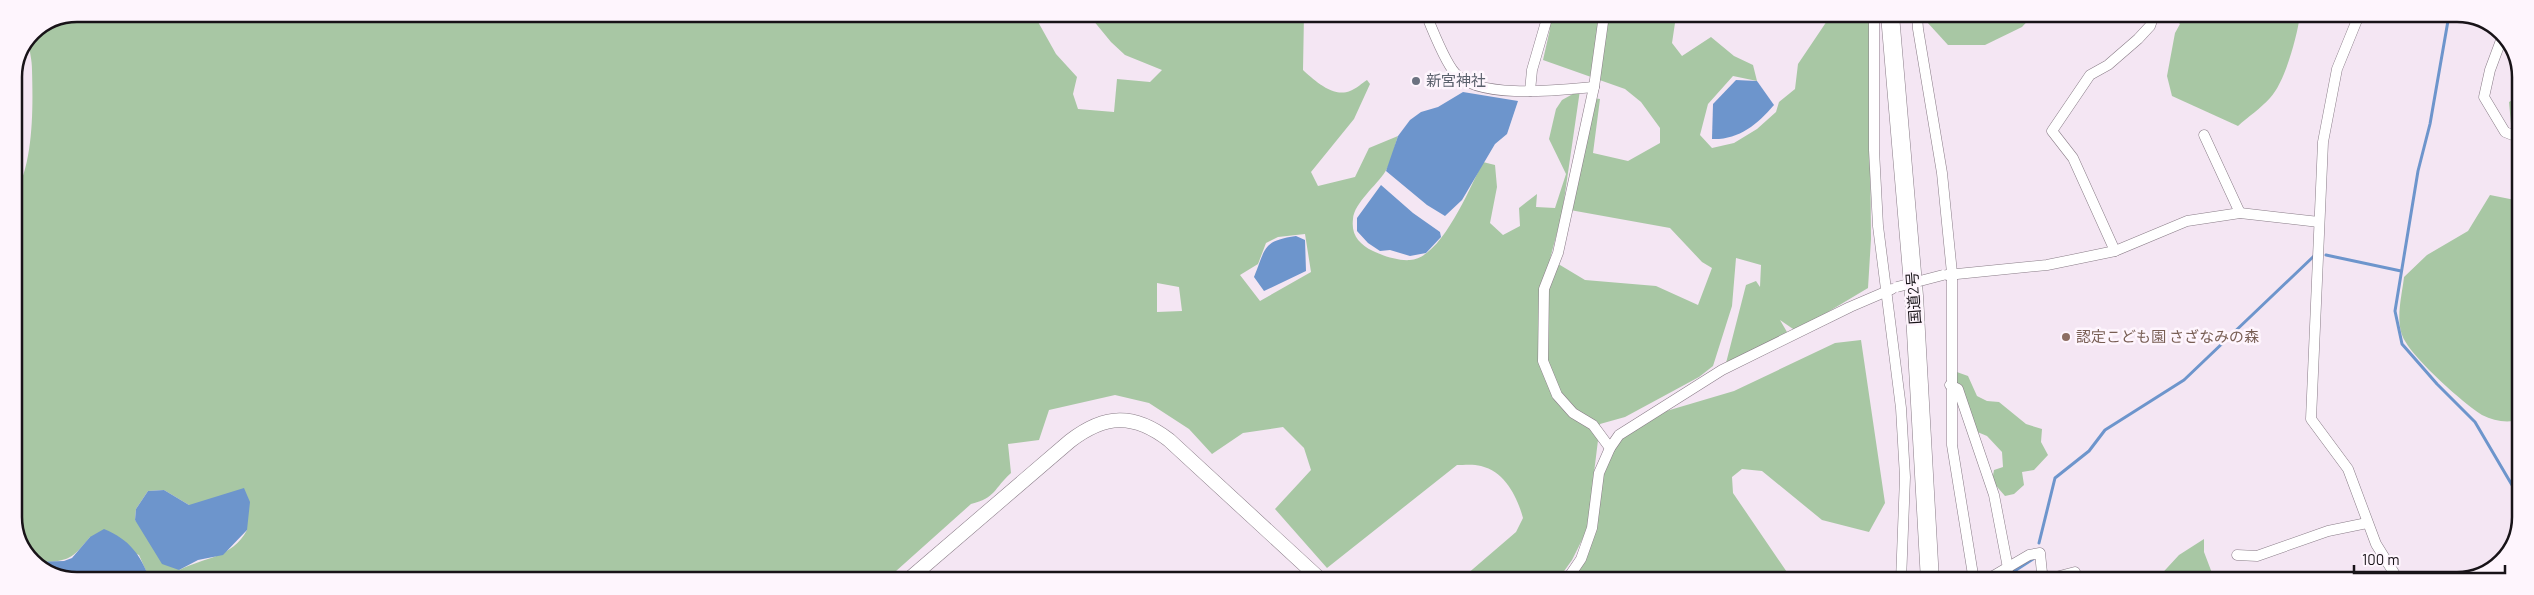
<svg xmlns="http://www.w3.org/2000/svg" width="2534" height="595" font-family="Barlow,'Noto Sans JP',sans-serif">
	<rect width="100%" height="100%" fill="#f4e6f3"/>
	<g fill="#a8c7a4" fill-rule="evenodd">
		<path d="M78,14H1040L1037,20L1056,54L1077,77L1073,94L1078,109L1114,112L1117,79L1150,82L1162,70L1125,55L1111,42L1088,14H1304L1303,70C1314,80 1333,98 1350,91C1356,89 1362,83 1367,80L1370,84L1354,119L1311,172L1318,186L1355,177L1369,148L1398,136C1394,147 1392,162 1385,172C1377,185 1354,203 1353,219C1351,235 1359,244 1373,251C1383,256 1399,261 1410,260C1441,259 1470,187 1483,162L1495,165L1497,187L1490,223L1503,235L1520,226L1519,208L1537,194L1536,207L1555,208L1566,174L1549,139L1556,109L1562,100L1580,90L1562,214L1550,259L1585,280L1656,286L1698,305L1712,268L1702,262L1670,228L1570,210L1594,98L1600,99L1593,153L1628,161L1660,143V128L1641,102L1625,89L1543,60L1550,29L1535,18L1536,15H1671L1675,23L1672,43L1682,56L1711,37L1734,56L1753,65L1757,81L1733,76L1708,104L1700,135L1712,148L1734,143L1757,129L1776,112L1779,102L1795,89L1798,64L1831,15H1869L1871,239L1868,288L1796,331L1780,320L1787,332L1731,363H1726L1746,285L1756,281L1760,287L1761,265L1736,258L1732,306L1713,366L1699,377L1625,417L1600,424L1587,530L1572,560L1557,581H1459L1516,532L1523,518C1517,496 1505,472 1481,466C1474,464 1464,465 1457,465L1327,568L1275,509L1311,470L1304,448L1283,427L1243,433L1212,454L1189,429L1149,403L1115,395L1049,410L1039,440L1008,444L1011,473C994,488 996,498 971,504L886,580H150L139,555L90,537C74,556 71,561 46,562C39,562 35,563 30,560L14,526V196C34,164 33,107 32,70C32,53 26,49 33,32ZM1305,234L1311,272L1260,301L1240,275L1258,264L1266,243L1278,237ZM1157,283L1179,287L1182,311L1157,312ZM164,490L189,505L247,530C232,558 205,557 179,570L135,520L136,509L148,491Z"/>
		<path d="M1927,15H2033L2022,27L1985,45H1948L1927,22Z"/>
		<path d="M2171,15H2300C2297,37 2285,82 2270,98C2261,108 2248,117 2238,126L2172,96L2167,76L2175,33L2180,24Z"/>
		<path d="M2520,96V137L2511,124L2509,102Z"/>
		<path d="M2490,195L2520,201V255L2515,257H2520L2519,420C2506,423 2494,421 2482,415C2462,402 2417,362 2405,341C2394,323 2402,296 2404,277L2427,255L2468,231Z"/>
		<path d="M1861,340L1885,503L1869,532L1822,520L1762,471L1742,469L1732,477L1733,493L1793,581H1571L1603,474L1613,449L1622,438L1663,412L1734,391L1835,343Z"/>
		<path d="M1954,371L1968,376L1977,396L1987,401L1999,402L2026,424L2042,429L2041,442L2048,455L2034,470L2022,472L2024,485L2014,494L2005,496L1992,481L1994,470L2003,467L2002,452L1987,436L1975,431L1960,396Z"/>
		<path d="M2204,539V552L2215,581H2155L2179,555Z"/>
	</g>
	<g fill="#6d95cc">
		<path d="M1736,80L1757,81L1774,105C1757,125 1738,140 1712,139L1713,104Z"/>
		<path d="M1463,92L1518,101L1507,134L1495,144L1462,200L1445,216L1427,205L1386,171L1398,136L1410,120L1421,112L1438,107Z"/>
		<path d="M1381,185L1413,213L1440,232L1441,237L1426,253L1410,256L1390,250L1380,251L1368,243L1357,231V218Z"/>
		<path d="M1296,236L1305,240L1306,271L1264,291L1254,277C1266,248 1262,241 1296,236Z"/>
		<path d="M244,488L250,502L247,530L223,555L198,560L179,570L162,564L135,520L136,509L148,491L164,490L189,505Z"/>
		<path d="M104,529C130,540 140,554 150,580H65L34,562L64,561L72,558L90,537Z"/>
	</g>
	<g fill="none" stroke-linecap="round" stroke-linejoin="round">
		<g stroke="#6d95cc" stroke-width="3">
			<path d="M2449,15L2430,124L2418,171L2395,311L2402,344L2437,384L2475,422L2519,497"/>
			<path d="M2326,255L2401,271"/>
			<path d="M2039,543L2055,478L2089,451L2105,430L2184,380L2314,256"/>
			<path d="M2013,572L2033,559"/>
		</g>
		<defs>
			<g id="street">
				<path d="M1426,14C1432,29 1445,62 1455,73C1479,100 1560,90 1594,87"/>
				<path d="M1604,15L1594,87L1558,253L1544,289L1543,361L1557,395L1573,413L1593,425L1610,448"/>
				<path d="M1874,15V150L1878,226L1901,408L1905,477L1901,581"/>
				<path d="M1917,15L1918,29L1942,173L1952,273V445L1974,581"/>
				<path d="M2359,15L2337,69L2323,142L2311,419L2348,469L2376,544L2399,581"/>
				<path d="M2503,35L2490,70L2484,97L2505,132L2520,138"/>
				<path d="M1530,91L1532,70L1548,15"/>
				<path d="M2204,135L2240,213"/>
				<path d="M14,150L17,70"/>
				<path d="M2115,251L2073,158L2052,131L2090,75L2108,65L2138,39L2150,26L2154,15"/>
				<path d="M1947,275L2047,265L2115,251L2187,221L2240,213L2319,222"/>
				<path d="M1950,385L1958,389L1994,495L2008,568L2006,581"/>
				<path d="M2237,555L2257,556L2328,531L2367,523"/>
				<path d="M1988,579L2029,555L2040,553L2042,573L2048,579L2075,572"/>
				<path d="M1566,581L1581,559L1592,528L1599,473L1610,448L1619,435L1722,370L1850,307L1892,289"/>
			</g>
			<path id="secondary" d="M908,580L1070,441C1105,414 1134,413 1169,440L1322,581"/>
			<path id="highway" d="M1890,15L1914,296L1930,581"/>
		</defs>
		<use href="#street" stroke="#897c87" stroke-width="11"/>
		<use href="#secondary" stroke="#897c87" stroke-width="15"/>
		<use href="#highway" stroke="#897c87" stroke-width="19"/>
		<use href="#street" stroke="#fff" stroke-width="10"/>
		<use href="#secondary" stroke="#fff" stroke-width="14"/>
		<use href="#highway" stroke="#fff" stroke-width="18"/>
		<defs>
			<path id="street-bridge" d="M1897,287L1943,275"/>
		</defs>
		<use href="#street-bridge" stroke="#897c87" stroke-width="11" stroke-linecap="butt"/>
		<use href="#street-bridge" stroke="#fff" stroke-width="10"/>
	</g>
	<circle fill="#6b7280" stroke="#fef5fd" stroke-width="2" cx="1416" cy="81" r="5"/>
	<circle fill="#8d6e63" stroke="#fef5fd" stroke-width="2" cx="2066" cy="337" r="5"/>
	<g text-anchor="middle" stroke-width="5" stroke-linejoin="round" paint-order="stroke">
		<g font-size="15" fill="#5b616d" stroke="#fef5fd" text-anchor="start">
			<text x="1426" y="86">新宮神社</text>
		</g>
		<g font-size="15" fill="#181318" stroke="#fef5fd">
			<text transform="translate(1914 298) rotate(-94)" y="5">国道2号</text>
		</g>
		<g font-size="15" fill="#785e54" stroke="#fef5fd" text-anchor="start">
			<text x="2076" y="342">認定こども園 さざなみの森</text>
		</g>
	</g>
	<path d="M0 0H2534V595H0ZM77 22H2457A55 55 0 0 1 2512 77V517A55 55 0 0 1 2457 572H77A55 55 0 0 1 22 517V77A55 55 0 0 1 77 22Z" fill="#fef5fd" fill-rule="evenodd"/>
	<path fill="none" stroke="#181318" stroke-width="2.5" d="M77 22H2457A55 55 0 0 1 2512 77V517A55 55 0 0 1 2457 572H77A55 55 0 0 1 22 517V77A55 55 0 0 1 77 22Z"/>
	<path d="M2354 565v8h151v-8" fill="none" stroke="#181318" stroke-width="2.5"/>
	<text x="2362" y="565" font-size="15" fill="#181318" stroke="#fef5fd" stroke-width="4" paint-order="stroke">100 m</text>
</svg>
